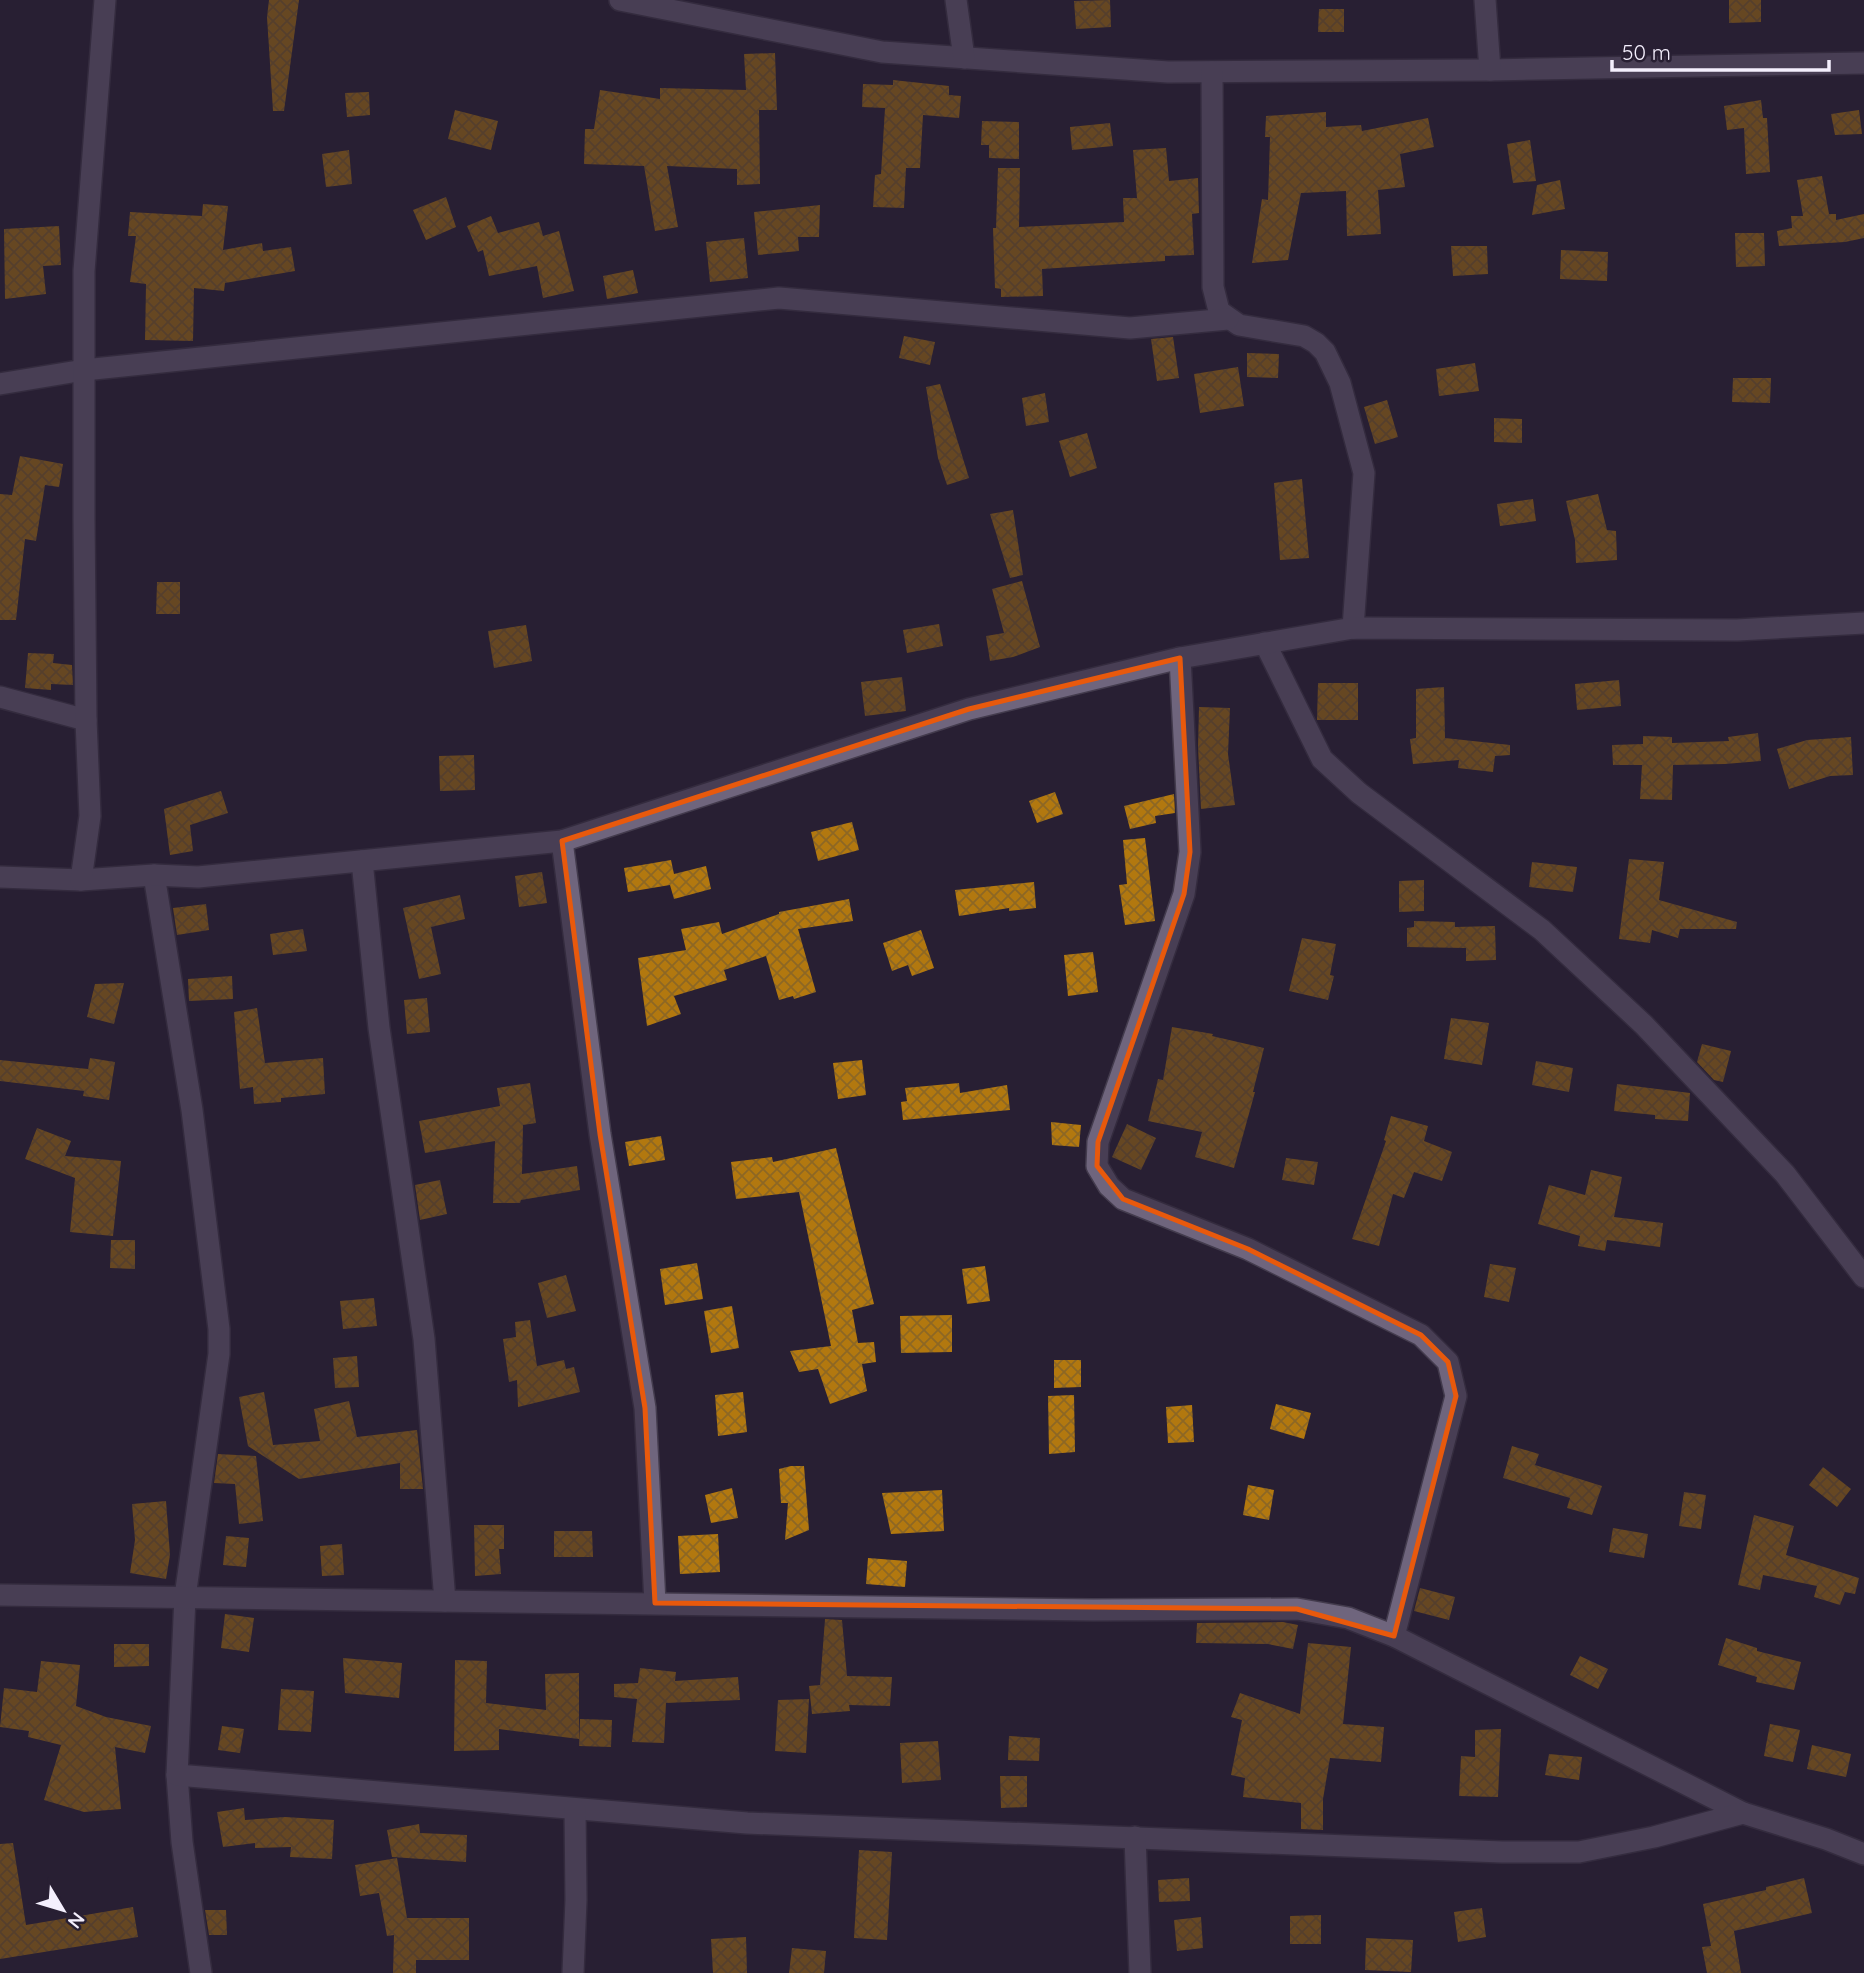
<svg xmlns="http://www.w3.org/2000/svg" width="1864" height="1973" font-family="Quicksand,sans-serif">
	<defs>
		<pattern id="building-cross-hatch" width="8" height="8" patternUnits="userSpaceOnUse" patternTransform="scale(1.75)"><rect width="8" height="8" fill="#b2780f"/><path d="M0 0l8 8M0 8l8-8" fill="none" stroke="#8d6724"/></pattern>
	</defs>
	<rect width="100%" height="100%" fill="#281f33"/>
	<g fill="url(#building-cross-hatch)">
		<path d="M269,0H299L284,111H273L267,17Z"/>
		<path d="M1110,0L1111,27L1076,29L1074,1Z"/>
		<path d="M1729,0H1761V22L1729,23Z"/>
		<path d="M1319,9H1344V32H1318Z"/>
		<path d="M775,53L777,110H759L760,184L737,185V169L667,166L678,227L655,231L644,166L584,164L585,129H594L600,90L660,99V88L746,90L744,54Z"/>
		<path d="M893,80L949,86V95L961,96L959,118L923,115L920,168H906L904,208L873,207L875,175L881,174L885,108L862,107L863,84L893,85Z"/>
		<path d="M369,92L370,115L347,117L345,93Z"/>
		<path d="M1761,100L1763,118H1767L1770,172L1746,174L1744,128L1727,130L1724,106Z"/>
		<path d="M455,110L498,121L491,150L448,139Z"/>
		<path d="M1859,110L1862,134L1835,135L1831,114Z"/>
		<path d="M1326,112V127L1361,125L1362,131L1428,118L1434,147L1400,154L1405,187L1378,190L1381,234L1347,236L1346,191L1301,193L1288,260L1252,263L1262,199L1268,200L1270,137H1265L1266,116Z"/>
		<path d="M982,121L1019,122V159L989,158V145H981Z"/>
		<path d="M1110,123L1113,146L1072,150L1070,127Z"/>
		<path d="M1530,140L1536,181L1513,183L1507,144Z"/>
		<path d="M1166,148L1169,181L1198,178L1199,213L1192,214L1194,255L1165,256V261L1042,269L1043,296L1001,297V289L995,288L993,228H996L998,168H1020L1019,227L1124,222L1123,198H1137L1133,150Z"/>
		<path d="M349,150L352,184L326,187L322,154Z"/>
		<path d="M1822,176L1829,214H1836V220L1864,214V238L1845,242L1779,246L1777,231L1792,228L1791,216H1803L1797,180Z"/>
		<path d="M1560,180L1565,209L1532,215L1537,185Z"/>
		<path d="M446,197L456,227L426,240L413,210Z"/>
		<path d="M203,204L228,206L223,250L262,243L263,251L291,247L295,271L225,283L224,291L194,288L193,341L145,340L146,284L130,282L136,236H128L130,212L202,216Z"/>
		<path d="M820,205L819,237H798L799,251L758,255L754,212Z"/>
		<path d="M491,216L498,233L539,222L543,236L559,231L574,291L543,298L537,266L489,276L483,250L478,252L467,226Z"/>
		<path d="M59,226L61,265L43,266L46,294L5,299L4,229Z"/>
		<path d="M1735,233H1764L1765,266L1736,267Z"/>
		<path d="M744,238L748,278L710,282L706,242Z"/>
		<path d="M1451,246H1487L1488,274L1453,276Z"/>
		<path d="M1561,250L1608,252L1607,281L1560,279Z"/>
		<path d="M633,270L638,293L607,299L603,276Z"/>
		<path d="M904,336L935,342L930,365L899,358Z"/>
		<path d="M1173,337L1179,378L1157,381L1151,339Z"/>
		<path d="M1247,353L1279,354L1278,378L1247,377Z"/>
		<path d="M1475,363L1479,391L1439,396L1436,369Z"/>
		<path d="M1238,367L1244,406L1200,413L1194,374Z"/>
		<path d="M1733,378H1771L1770,403L1732,402Z"/>
		<path d="M940,384L969,478L947,485L938,458L926,387Z"/>
		<path d="M1045,393L1049,422L1026,426L1022,398Z"/>
		<path d="M1387,400L1398,437L1375,444L1364,407Z"/>
		<path d="M1494,418L1522,419V443L1494,442Z"/>
		<path d="M1087,433L1097,468L1070,477L1059,441Z"/>
		<path d="M20,456L63,464L59,487L45,485L36,541L25,539L16,620H0V494L12,495Z"/>
		<path d="M1302,479L1309,558L1280,560L1274,483Z"/>
		<path d="M1598,494L1607,530L1616,531L1617,560L1576,563L1575,540L1566,501Z"/>
		<path d="M1533,499L1536,521L1500,526L1497,504Z"/>
		<path d="M1013,510L1023,575L1010,578L990,514Z"/>
		<path d="M1022,581L1040,647L1013,657L990,661L986,636L1004,633L992,589Z"/>
		<path d="M157,582H180V614H156Z"/>
		<path d="M939,624L943,646L907,653L903,630Z"/>
		<path d="M526,625L532,661L494,668L488,631Z"/>
		<path d="M28,653L54,654L53,663L72,665L73,685L51,684V690L25,688Z"/>
		<path d="M902,677L906,711L865,716L861,682Z"/>
		<path d="M1619,680L1621,706L1577,710L1575,684Z"/>
		<path d="M1318,683H1358V720H1317Z"/>
		<path d="M1444,687L1445,738L1510,745V755L1495,756L1493,772L1458,768L1459,760L1413,764L1410,739L1416,738V689Z"/>
		<path d="M1199,707L1230,708L1228,754L1235,805L1201,809L1198,747Z"/>
		<path d="M1758,733L1761,761L1725,764L1673,765L1672,800L1640,799L1642,765H1613L1612,745L1643,744V736L1672,737V743L1729,741L1728,737Z"/>
		<path d="M1851,737L1853,775L1830,776L1789,789L1777,749L1807,740Z"/>
		<path d="M474,755L475,790L440,791L439,756Z"/>
		<path d="M221,791L228,813L190,825L193,851L170,855L164,809Z"/>
		<path d="M1055,792L1063,814L1037,823L1029,801Z"/>
		<path d="M1174,794L1175,813L1155,816L1156,823L1130,829L1124,806Z"/>
		<path d="M852,822L859,850L818,861L811,832Z"/>
		<path d="M1145,838L1155,921L1125,925L1119,885L1127,884L1123,840Z"/>
		<path d="M1629,859L1664,862L1659,900L1737,922L1736,929H1680L1678,938L1652,930L1650,943L1619,939Z"/>
		<path d="M671,860L674,874L706,866L711,889L674,899L670,885L628,892L624,868Z"/>
		<path d="M1532,862L1577,867L1573,892L1529,887Z"/>
		<path d="M542,872L547,903L519,907L515,876Z"/>
		<path d="M1424,880V911L1399,912V881Z"/>
		<path d="M1034,882L1036,908L1009,911V908L959,916L955,890Z"/>
		<path d="M460,895L465,919L431,927L441,974L419,979L403,908Z"/>
		<path d="M849,899L853,921L798,929L816,992L794,999L793,996L779,1000L766,956L724,970L727,980L674,996L681,1014L647,1026L638,958L686,950L681,929L719,922L722,934L779,914V912Z"/>
		<path d="M206,904L209,930L177,935L173,908Z"/>
		<path d="M1414,921L1455,922V927L1495,926L1496,960L1466,961V948L1407,947V928L1414,927Z"/>
		<path d="M303,929L307,951L273,955L270,934Z"/>
		<path d="M921,930L934,968L912,976L908,965L892,971L883,943Z"/>
		<path d="M1302,938L1336,944L1330,975L1334,976L1328,1000L1289,991Z"/>
		<path d="M1093,952L1098,992L1068,996L1064,955Z"/>
		<path d="M232,976L233,999L189,1001L188,979Z"/>
		<path d="M124,983L114,1024L87,1017L95,984Z"/>
		<path d="M427,998L430,1032L407,1034L404,1000Z"/>
		<path d="M257,1008L265,1063L323,1058L325,1094L281,1098V1102L254,1104L253,1087L240,1089L234,1012Z"/>
		<path d="M1451,1018L1489,1023L1482,1065L1444,1059Z"/>
		<path d="M1172,1027L1213,1034L1212,1036L1264,1048L1253,1092H1255L1234,1168L1195,1157L1202,1132L1148,1121L1158,1079L1163,1080Z"/>
		<path d="M1702,1044L1731,1051L1723,1082L1714,1080L1697,1062Z"/>
		<path d="M90,1058L115,1062L109,1100L83,1096L84,1091L0,1081V1060L88,1069Z"/>
		<path d="M862,1060L866,1095L838,1099L833,1063Z"/>
		<path d="M1536,1061L1573,1068L1569,1092L1532,1085Z"/>
		<path d="M530,1083L536,1123L523,1125L522,1174L577,1166L580,1190L521,1200L520,1203H493L495,1141L425,1153L419,1121L500,1106L497,1088Z"/>
		<path d="M959,1083L960,1093L1007,1085L1010,1110L903,1120L901,1102L907,1101L905,1088Z"/>
		<path d="M1617,1084L1690,1093L1688,1121L1655,1119V1115L1614,1111Z"/>
		<path d="M1391,1116L1428,1126L1424,1141L1452,1152L1442,1181L1414,1172L1404,1198L1393,1194L1379,1246L1352,1239L1386,1141L1384,1140Z"/>
		<path d="M1051,1122L1081,1125L1079,1147L1052,1145Z"/>
		<path d="M1127,1124L1156,1138L1141,1170L1112,1157Z"/>
		<path d="M37,1128L71,1141L65,1156L121,1161L113,1236L70,1232L75,1178L25,1159Z"/>
		<path d="M661,1136L665,1160L629,1166L625,1142Z"/>
		<path d="M836,1148L874,1304L852,1310L858,1343L874,1342L876,1362L862,1364L867,1391L830,1404L818,1369L799,1372L790,1351L831,1346L799,1192L736,1199L731,1162L772,1157L773,1162Z"/>
		<path d="M1286,1158L1318,1162L1314,1185L1282,1180Z"/>
		<path d="M1591,1170L1622,1177L1614,1217L1663,1223L1660,1247L1607,1240L1605,1251L1578,1246L1580,1236L1538,1224L1549,1185L1585,1195Z"/>
		<path d="M440,1180L447,1214L420,1220L415,1185Z"/>
		<path d="M111,1240H135V1269L110,1268Z"/>
		<path d="M697,1263L703,1299L665,1305L660,1269Z"/>
		<path d="M1490,1264L1516,1268L1509,1302L1484,1297Z"/>
		<path d="M985,1266L990,1301L967,1304L962,1269Z"/>
		<path d="M566,1275L576,1311L547,1318L538,1283Z"/>
		<path d="M374,1298L377,1326L343,1329L340,1301Z"/>
		<path d="M732,1306L739,1348L711,1353L704,1311Z"/>
		<path d="M952,1315V1352L901,1353L900,1316Z"/>
		<path d="M530,1320L537,1366L564,1360L566,1369L574,1367L580,1392L518,1407L517,1380L509,1382L503,1339L516,1337L515,1322Z"/>
		<path d="M357,1356L359,1387L335,1388L333,1358Z"/>
		<path d="M1054,1360H1081V1387L1054,1388Z"/>
		<path d="M264,1392L273,1445L320,1441L314,1409L349,1401L357,1437L417,1430L423,1489H400V1463L299,1479L248,1446L239,1397Z"/>
		<path d="M743,1392L747,1432L718,1436L715,1395Z"/>
		<path d="M1074,1395L1075,1452L1049,1454L1048,1396Z"/>
		<path d="M1276,1404L1311,1413L1304,1439L1270,1429Z"/>
		<path d="M1192,1405L1194,1442L1168,1443L1166,1407Z"/>
		<path d="M1512,1446L1539,1454L1535,1465L1602,1486L1592,1515L1567,1508L1570,1498L1503,1478Z"/>
		<path d="M218,1454L256,1456L263,1521L239,1524L235,1484L214,1483Z"/>
		<path d="M791,1466H804L809,1530L785,1540L788,1503H781L779,1469Z"/>
		<path d="M1823,1467L1851,1489L1837,1507L1809,1485Z"/>
		<path d="M1248,1485L1274,1490L1269,1520L1243,1515Z"/>
		<path d="M732,1488L738,1518L711,1523L705,1495Z"/>
		<path d="M942,1490L944,1531L891,1534L882,1493Z"/>
		<path d="M1684,1492L1706,1495L1701,1529L1679,1526Z"/>
		<path d="M166,1501L170,1555L166,1579L130,1573L135,1540L132,1504Z"/>
		<path d="M1754,1515L1794,1526L1786,1555L1859,1578L1855,1594L1845,1592L1840,1605L1814,1597L1817,1586L1763,1575L1760,1590L1738,1585Z"/>
		<path d="M474,1525H504V1549H499L501,1574L475,1576Z"/>
		<path d="M1613,1528L1648,1534L1644,1558L1609,1552Z"/>
		<path d="M554,1531H592L593,1557H554Z"/>
		<path d="M718,1534L720,1572L680,1574L678,1536Z"/>
		<path d="M226,1536L249,1538L246,1567L223,1565Z"/>
		<path d="M342,1544L344,1575L322,1576L320,1546Z"/>
		<path d="M868,1558L907,1561L905,1587L866,1584Z"/>
		<path d="M1420,1588L1455,1597L1449,1620L1414,1611Z"/>
		<path d="M225,1614L254,1618L249,1652L221,1648Z"/>
		<path d="M825,1619L842,1620L847,1676L892,1677L890,1706L849,1705L850,1711L812,1714L809,1686L820,1685Z"/>
		<path d="M1283,1622L1298,1625L1293,1649L1268,1644L1196,1643L1197,1623Z"/>
		<path d="M1726,1638L1757,1648V1651L1801,1662L1794,1690L1756,1682L1757,1677L1718,1665Z"/>
		<path d="M1308,1643L1351,1647L1343,1724L1384,1727L1381,1762L1330,1758L1323,1799V1830L1301,1829V1803L1243,1797L1245,1778L1231,1775L1242,1720L1231,1717L1240,1693L1300,1714Z"/>
		<path d="M114,1644H149V1666L114,1667Z"/>
		<path d="M1580,1656L1608,1669L1598,1689L1570,1675Z"/>
		<path d="M343,1658L402,1663L399,1698L345,1693Z"/>
		<path d="M455,1660L487,1661L486,1703L546,1710L545,1674L579,1673V1739L499,1729V1750L454,1751Z"/>
		<path d="M41,1661L80,1665L76,1706L106,1717L151,1726L145,1753L115,1747L121,1809L84,1812L44,1800L61,1745L28,1737L29,1731L0,1727L4,1688L37,1692Z"/>
		<path d="M640,1668L676,1672L675,1681L738,1677L740,1700L666,1703L664,1743L632,1742L637,1699L614,1697V1684L638,1683Z"/>
		<path d="M281,1689L314,1691L311,1732L278,1730Z"/>
		<path d="M809,1699L806,1753L775,1751L778,1700Z"/>
		<path d="M580,1719L612,1720L611,1747L579,1746Z"/>
		<path d="M1770,1724L1800,1730L1793,1762L1764,1756Z"/>
		<path d="M222,1726L244,1729L240,1753L218,1750Z"/>
		<path d="M1501,1729L1498,1797L1459,1796L1461,1756L1475,1757V1730Z"/>
		<path d="M1009,1736L1040,1738L1039,1761L1008,1760Z"/>
		<path d="M938,1741L941,1780L902,1783L900,1743Z"/>
		<path d="M1812,1745L1851,1754L1846,1777L1807,1769Z"/>
		<path d="M1549,1754L1582,1757L1579,1780L1545,1775Z"/>
		<path d="M1000,1776H1027V1807L1001,1808Z"/>
		<path d="M244,1808L245,1820L285,1817L334,1820L332,1859L290,1857L291,1847L255,1848V1843L223,1847L217,1812Z"/>
		<path d="M419,1824L420,1833L467,1835L466,1862L392,1857L387,1830Z"/>
		<path d="M13,1843L26,1925L133,1907L138,1937L0,1959V1844Z"/>
		<path d="M859,1850L892,1852L887,1940L854,1938Z"/>
		<path d="M397,1858L407,1918H469V1960H416V1973H393L394,1935L387,1936L379,1893L360,1896L355,1865Z"/>
		<path d="M1189,1878L1190,1901L1159,1902L1158,1880Z"/>
		<path d="M1804,1878L1812,1913L1734,1931L1741,1973H1707L1702,1947L1711,1946L1703,1904L1766,1890V1887Z"/>
		<path d="M1482,1908L1486,1937L1458,1942L1454,1912Z"/>
		<path d="M205,1910H226L227,1935H209Z"/>
		<path d="M1321,1915V1944H1290V1916Z"/>
		<path d="M1201,1917L1203,1948L1177,1951L1174,1920Z"/>
		<path d="M746,1937L747,1973H713L711,1939Z"/>
		<path d="M1366,1938L1413,1940L1411,1972L1365,1970Z"/>
		<path d="M792,1948L826,1951L824,1973H789Z"/>
	</g>
	<g fill="none" stroke-linecap="round" stroke-linejoin="round">
		<defs>
			<g id="street">
				<path d="M620,0L882,52L1168,72L1490,70L1864,63"/>
				<path d="M956,0L964,58"/>
				<path d="M1485,0L1490,70"/>
				<path d="M1212,72L1213,287L1219,311L1239,325L1304,336L1316,343L1325,352L1340,383L1364,473L1353,628"/>
				<path d="M0,384L84,370L779,298L1130,328L1228,319"/>
				<path d="M1265,643L1322,759L1359,793L1542,930L1644,1025L1785,1174L1864,1277"/>
				<path d="M1180,658L1190,852L1184,894L1098,1142L1097,1166L1109,1186L1123,1199L1248,1249L1421,1335L1448,1362L1456,1396L1394,1636"/>
				<path d="M0,697L86,720"/>
				<path d="M562,841L600,1134L645,1408L655,1603"/>
				<path d="M362,861L379,1028L424,1339L445,1601"/>
				<path d="M154,875L192,1110L219,1329V1354L185,1597L177,1775L182,1842L201,1973"/>
				<path d="M0,877L81,880L154,875L198,877L562,841L969,709L1180,658L1353,628L1737,630L1864,623"/>
				<path d="M81,880L90,816L86,720L84,519V271L105,0"/>
				<path d="M0,1595L1093,1610L1297,1609L1348,1618L1394,1636L1743,1813"/>
				<path d="M177,1775L747,1823L1502,1852H1579L1654,1837L1743,1813L1826,1839L1864,1854"/>
				<path d="M1135,1837L1140,1973"/>
				<path d="M573,1973L576,1900L575,1809"/>
			</g>
		</defs>
		<use href="#street" stroke="#433b4d" stroke-width="24"/>
		<use href="#street" stroke="#6f657d" stroke-width="21"/>
	</g>
	<path d="M0 0H1864V1973H0ZM1180,658L1190,852L1184,894L1098,1142L1097,1166L1123,1199L1248,1249L1421,1335L1448,1362L1456,1396L1394,1636L1297,1609L655,1603L645,1408L600,1134L562,841L969,709Z" fill="#281f33" fill-opacity=".55" fill-rule="evenodd"/>
	<path fill="none" stroke="#e8590c" stroke-width="5" stroke-linejoin="round" d="M1180,658L1190,852L1184,894L1098,1142L1097,1166L1123,1199L1248,1249L1421,1335L1448,1362L1456,1396L1394,1636L1297,1609L655,1603L645,1408L600,1134L562,841L969,709Z"/>
	<g transform="translate(63 1910) rotate(128)" stroke="#281f33" stroke-width="5" paint-order="stroke">
	<path d="M0-5L12 26L0 18L-12 26Z" fill="#f4effd"/>
	<text y="-10" font-size="19" font-weight="bold" text-anchor="middle" fill="#f4effd">N</text>
	</g>
	<path d="M1612 60v10h217v-10" fill="none" stroke="#f4effd" stroke-width="3.5"/>
	<text x="1622" y="60" font-size="21" fill="#f4effd" stroke="#281f33" stroke-width="5" paint-order="stroke">50 m</text>
</svg>
